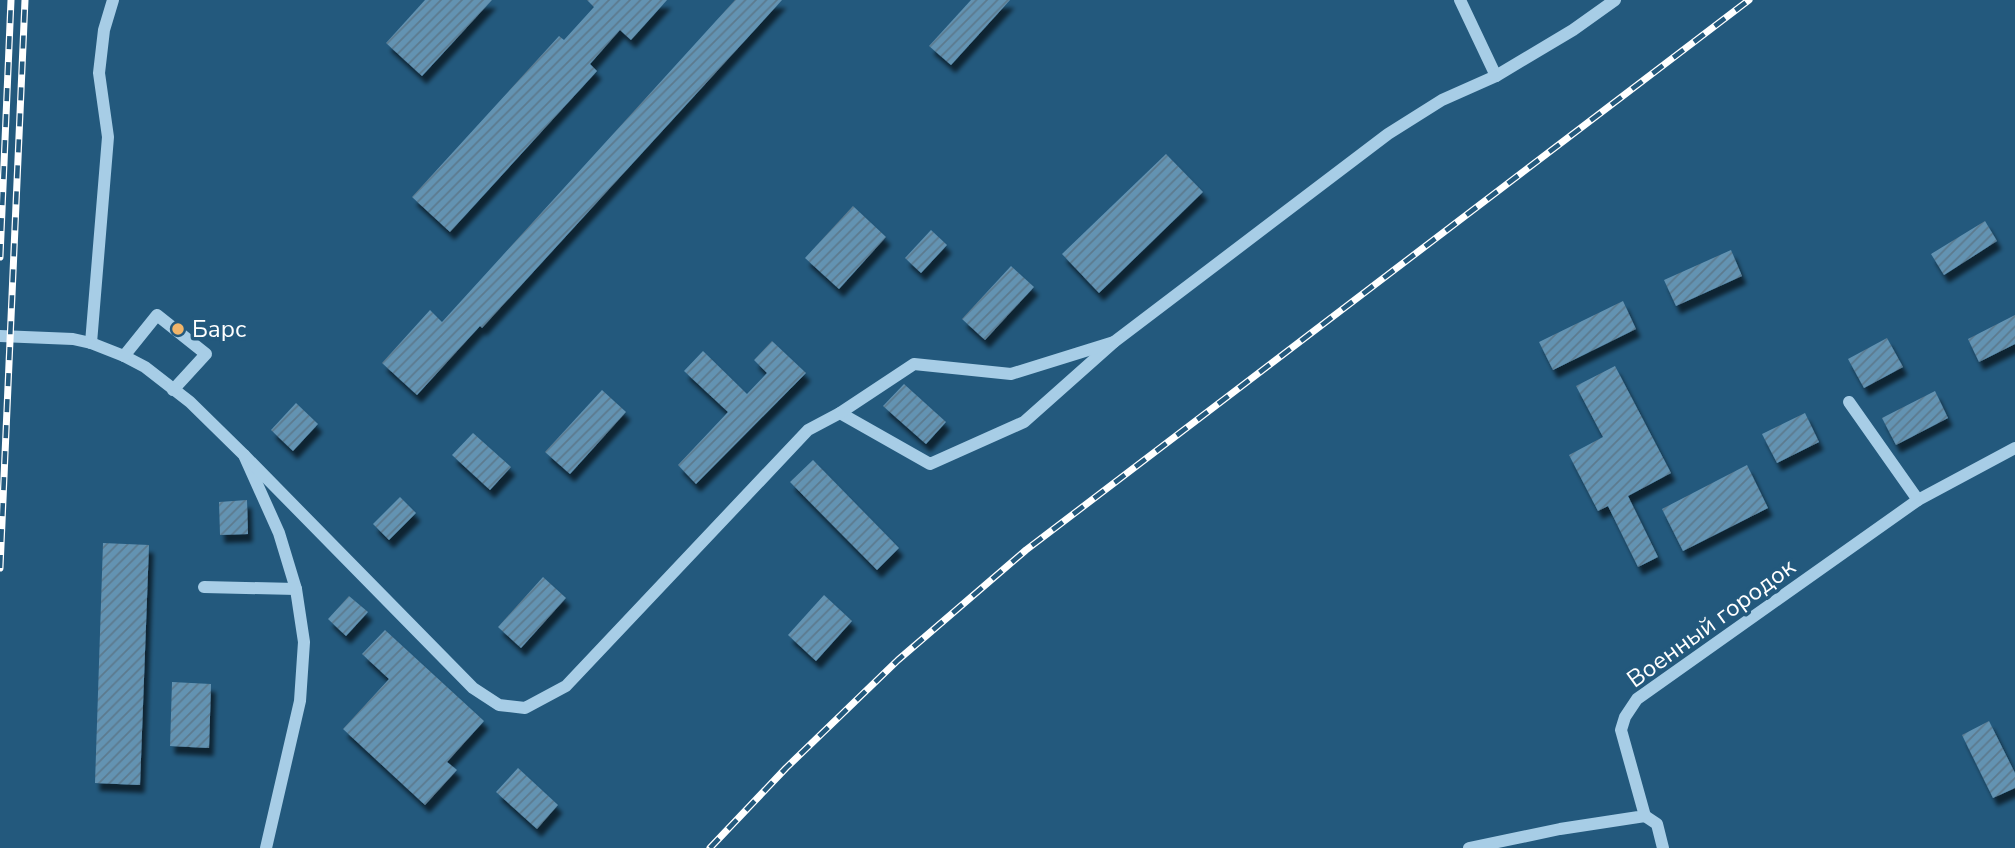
<svg xmlns="http://www.w3.org/2000/svg" width="2015" height="848" font-family="'Nunito Sans',sans-serif">
	<defs>
		<pattern id="building-hatch" width="6" height="6" patternUnits="userSpaceOnUse" patternTransform="scale(1.75)"><rect width="6" height="6" fill="#6493b2"/><path d="M-1 1l2-2M0 6l6-6M5 7l2-2" fill="none" stroke="#5c7a8e"/></pattern>
		<filter id="shadow"><feDropShadow dx="4.5" dy="8" stdDeviation="2" flood-color="#0009"/></filter>
	</defs>
	<rect width="100%" height="100%" fill="#23597d"/>
	<g fill="url(#building-hatch)" filter="url(#shadow)">
		<path d="M425,0H492L422,76L386,43Z"/>
		<path d="M587,0H667L631,40L620,30L590,64L597,71L450,232L412,197L559,36L564,40L594,7Z"/>
		<path d="M735,0H782L482,328L480,326L417,395L382,363L430,310L442,322Z"/>
		<path d="M971,0H1010L951,65L929,46Z"/>
		<path d="M1166,154L1203,192L1099,293L1062,254Z"/>
		<path d="M853,206L886,237L839,289L805,258Z"/>
		<path d="M1985,221L1997,241L1944,275L1931,254Z"/>
		<path d="M931,230L947,245L921,273L905,258Z"/>
		<path d="M1731,250L1742,276L1676,306L1664,280Z"/>
		<path d="M1011,266L1034,287L985,340L962,319Z"/>
		<path d="M1623,301L1636,329L1553,370L1539,342Z"/>
		<path d="M2015,315V344L1979,362L1968,339Z"/>
		<path d="M1887,338L1903,367L1864,388L1848,359Z"/>
		<path d="M772,341L806,373L696,484L678,465L728,412L684,371L703,351L747,394L767,373L754,360Z"/>
		<path d="M1615,366L1671,473L1628,496L1658,557L1638,567L1608,506L1598,511L1569,455L1603,437L1576,386Z"/>
		<path d="M904,384L946,422L926,444L883,406Z"/>
		<path d="M602,390L626,412L570,474L545,452Z"/>
		<path d="M1935,391L1948,418L1896,445L1882,418Z"/>
		<path d="M296,403L318,424L293,451L271,430Z"/>
		<path d="M1805,413L1819,442L1777,463L1762,434Z"/>
		<path d="M473,433L511,467L490,490L452,455Z"/>
		<path d="M813,460L899,548L877,570L790,482Z"/>
		<path d="M1747,465L1768,508L1683,551L1662,509Z"/>
		<path d="M400,497L416,513L389,540L373,524Z"/>
		<path d="M247,500L248,534L220,535L219,502Z"/>
		<path d="M103,543L149,545L140,785L95,783Z"/>
		<path d="M543,577L566,598L521,648L498,627Z"/>
		<path d="M824,595L852,621L816,661L788,635Z"/>
		<path d="M349,596L368,612L346,636L328,619Z"/>
		<path d="M385,630L484,721L447,762L457,770L425,805L343,729L389,679L362,654Z"/>
		<path d="M172,682L211,684L209,748L170,746Z"/>
		<path d="M1989,721L2015,773V788L1993,798L1962,735Z"/>
		<path d="M518,768L558,805L537,829L496,792Z"/>
	</g>
	<g fill="none" stroke-linecap="round" stroke-linejoin="round">
		<g stroke="#a7cde6" stroke-width="12">
			<path d="M1460,0L1496,76"/>
			<path d="M0,336L73,339L91,343L124,356L145,367L190,402L244,455L279,533L296,589L304,642L300,701L266,848"/>
			<path d="M91,343L108,137L99,73L104,30L113,0"/>
			<path d="M124,356L157,315L206,354L173,390"/>
			<path d="M1849,402L1918,500"/>
			<path d="M840,413L930,464L1024,422L1114,342L1388,134L1442,100L1496,76L1573,30L1615,0"/>
			<path d="M244,455L473,688L499,705L525,708L566,686L808,430L840,413L914,364L1011,374L1114,342"/>
			<path d="M204,587L296,589"/>
			<path d="M1645,816L1657,824L1663,848"/>
			<path d="M1469,848L1560,829L1645,816L1621,730L1625,717L1637,699L1918,500L2015,448"/>
		</g>
		<defs>
			<g id="rail">
				<path d="M0,257L11,0"/>
				<path d="M0,568L25,0"/>
				<path d="M710,848L786,768L898,660L1026,550L1749,0"/>
			</g>
		</defs>
		<use href="#rail" stroke="#fff" stroke-width="7"/>
		<use href="#rail" stroke="#23597d" stroke-width="4.5" stroke-dasharray="13" stroke-linecap="butt"/>
	</g>
	<circle fill="#f1b56a" stroke="#23597d" stroke-width="2.5" cx="178" cy="329" r="7"/>
	<g text-anchor="middle" stroke-width="7" stroke-linejoin="round" paint-order="stroke">
		<g font-size="24" fill="#fff" stroke="#23597d" text-anchor="start">
			<text x="192" y="337">Барс</text>
		</g>
		<g font-size="24" fill="#fff" stroke="#23597d">
			<text transform="translate(1711 623) rotate(-36)" y="8">Военный городок</text>
		</g>
	</g>
</svg>
